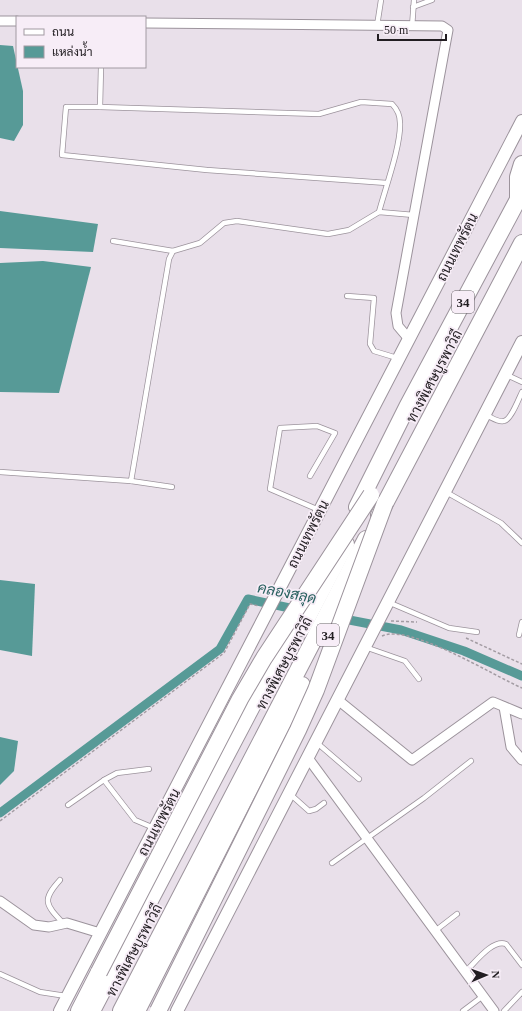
<svg xmlns="http://www.w3.org/2000/svg" width="522" height="1011" font-family="'Times New Roman',Sarabun,serif">
	<rect width="100%" height="100%" fill="#e9e0ea"/>
	<g fill="#579a97">
		<path d="M0,45L13,46L23,91V125L14,141L0,138Z"/>
		<path d="M0,211L98,224L93,252L0,248Z"/>
		<path d="M43,261L91,267L59,393L0,392V263Z"/>
		<path d="M0,580L35,584L32,656L0,650Z"/>
		<path d="M0,737L18,741L14,771L0,785Z"/>
	</g>
	<g fill="none" stroke-linecap="round" stroke-linejoin="round">
		<g stroke="#579a97" stroke-width="9">
			<path d="M339,618L401,630L464,651L522,676"/>
			<path d="M0,813L220,649L248,599L299,610"/>
		</g>
		<defs>
			<g id="lane">
				<path d="M413,7L432,0"/>
				<path d="M377,26L381,0"/>
				<path d="M412,27L414,0"/>
				<path d="M101,67L100,107H66L62,155L207,170L387,183"/>
				<path d="M100,107L319,114L361,102L392,104C397,109 400,115 400,123C401,146 385,189 379,212"/>
				<path d="M113,241L173,251"/>
				<path d="M347,296L374,298L370,344L374,351L397,358"/>
				<path d="M507,375L522,382"/>
				<path d="M486,415C491,417 499,423 504,421C511,420 519,398 522,392"/>
				<path d="M0,472L131,481L169,259L173,251L200,243L224,223L237,221L328,234L349,230L379,212L414,215"/>
				<path d="M310,476L335,433L317,426L280,428L270,489L319,510"/>
				<path d="M131,481L172,487"/>
				<path d="M446,492L501,523L522,543"/>
				<path d="M388,602L449,628L477,632"/>
				<path d="M519,635L522,622"/>
				<path d="M365,647L405,661L419,679"/>
				<path d="M316,742L359,779"/>
				<path d="M149,769L117,773L104,780L135,820L154,828"/>
				<path d="M290,794L309,811L316,809L324,803"/>
				<path d="M68,805L104,780"/>
				<path d="M332,863L424,798L471,761"/>
				<path d="M60,880C42,900 45,904 63,923"/>
				<path d="M435,931L457,914"/>
				<path d="M465,972C475,963 492,939 506,944L522,965"/>
				<path d="M0,974L40,992L66,996"/>
				<path d="M463,1011L483,996"/>
				<path d="M504,1011L522,992"/>
			</g>
			<g id="street">
				<path d="M0,21H17"/>
				<path d="M145,23L442,26L448,30L396,313L398,326L409,339"/>
				<path d="M338,700L412,760L493,702L522,714"/>
				<path d="M504,707L511,747L522,760"/>
				<path d="M308,758L494,1011"/>
				<path d="M0,901L34,925L49,927L67,923L100,933"/>
			</g>
			<g id="secondary">
				<path d="M60,1011L522,121"/>
				<path d="M177,1011L522,342"/>
			</g>
			<g id="highway">
				<path d="M518,198V177L522,164"/>
				<path d="M357,507L407,407L522,192"/>
				<path d="M379,515L522,243"/>
				<path d="M302,628L346,544"/>
				<path d="M79,1011L99,972"/>
				<path d="M92,1011L301,613"/>
				<path d="M121,1011L366,539"/>
				<path d="M137,1011L302,685"/>
			</g>
		</defs>
		<use href="#lane" stroke="#9c939c" stroke-width="6"/>
		<use href="#street" stroke="#9c939c" stroke-width="11"/>
		<use href="#secondary" stroke="#9c939c" stroke-width="14"/>
		<use href="#highway" stroke="#9c939c" stroke-width="18"/>
		<g stroke="#a39ca3" stroke-width="1.5" stroke-dasharray="3 2" stroke-linecap="butt">
			<path d="M391,621L417,622"/>
			<path d="M382,636C409,623 494,676 522,688"/>
			<path d="M466,638L522,664"/>
			<path d="M0,821L224,653L250,604L259,606"/>
		</g>
		<use href="#lane" stroke="#fff" stroke-width="4.5"/>
		<use href="#street" stroke="#fff" stroke-width="9"/>
		<use href="#secondary" stroke="#fff" stroke-width="12"/>
		<use href="#highway" stroke="#fff" stroke-width="16"/>
		<defs>
			<g id="highway-bridge">
				<path d="M99,972L240,699L264,658L371,495"/>
				<path d="M158,1011L298,730L316,690L385,503"/>
			</g>
		</defs>
		<use href="#highway-bridge" stroke="#9c939c" stroke-width="18" stroke-linecap="butt"/>
		<use href="#highway-bridge" stroke="#fff" stroke-width="16"/>
	</g>
	<g text-anchor="middle" stroke-width="3.5" stroke-linejoin="round" paint-order="stroke">
		<g fill="#f7edf7" stroke="#625c62" stroke-width="1">
			<rect x="452" y="291" width="22" height="22" rx="3"/>
			<rect x="317" y="624" width="22" height="22" rx="3"/>
		</g>
		<g font-size="13" font-weight="bold" fill="#221e22">
			<text x="463" y="307">34</text>
			<text x="328" y="640">34</text>
		</g>
		<g font-size="14" fill="#221e22" stroke="#f7edf7">
			<text transform="translate(457 247) rotate(-63)" y="5">ถนนเทพรัตน</text>
			<text transform="translate(434 376) rotate(-62)" y="5">ทางพิเศษบูรพาวิถี</text>
			<text transform="translate(308 534) rotate(-63)" y="5">ถนนเทพรัตน</text>
			<text transform="translate(284 663) rotate(-62)" y="5">ทางพิเศษบูรพาวิถี</text>
			<text transform="translate(159 822) rotate(-62)" y="5">ถนนเทพรัตน</text>
			<text transform="translate(134 950) rotate(-62)" y="5">ทางพิเศษบูรพาวิถี</text>
		</g>
		<g font-size="15" font-style="italic" fill="#28605f" stroke="#f7edf7">
			<text transform="translate(287 593) rotate(11)" y="5">คลองสลุด</text>
		</g>
	</g>
	<rect x="16" y="16" width="130" height="52" fill="#f7edf7" stroke="#a29aa2"/>
	<rect x="24" y="29" width="20" height="6" fill="#ffffff" stroke="#a29aa2"/>
	<text x="52" y="36" font-size="12" fill="#221e22">ถนน</text>
	<rect x="24" y="46" width="20" height="12" fill="#579a97" stroke="#a29aa2"/>
	<text x="52" y="56" font-size="12" fill="#221e22">แหล่งน้ำ</text>
	<g transform="translate(486 975) rotate(88)" stroke="#f7edf7" stroke-width="3" paint-order="stroke">
	<path d="M0-3L7 15L0 10L-7 15Z" fill="#221e22"/>
	<text y="-6" font-size="11" font-weight="bold" text-anchor="middle" fill="#221e22">N</text>
	</g>
	<path d="M378 34v6h68v-6" fill="none" stroke="#221e22" stroke-width="2"/>
	<text x="384" y="34" font-size="12" fill="#221e22" stroke="#f7edf7" stroke-width="3" paint-order="stroke">50 m</text>
</svg>
